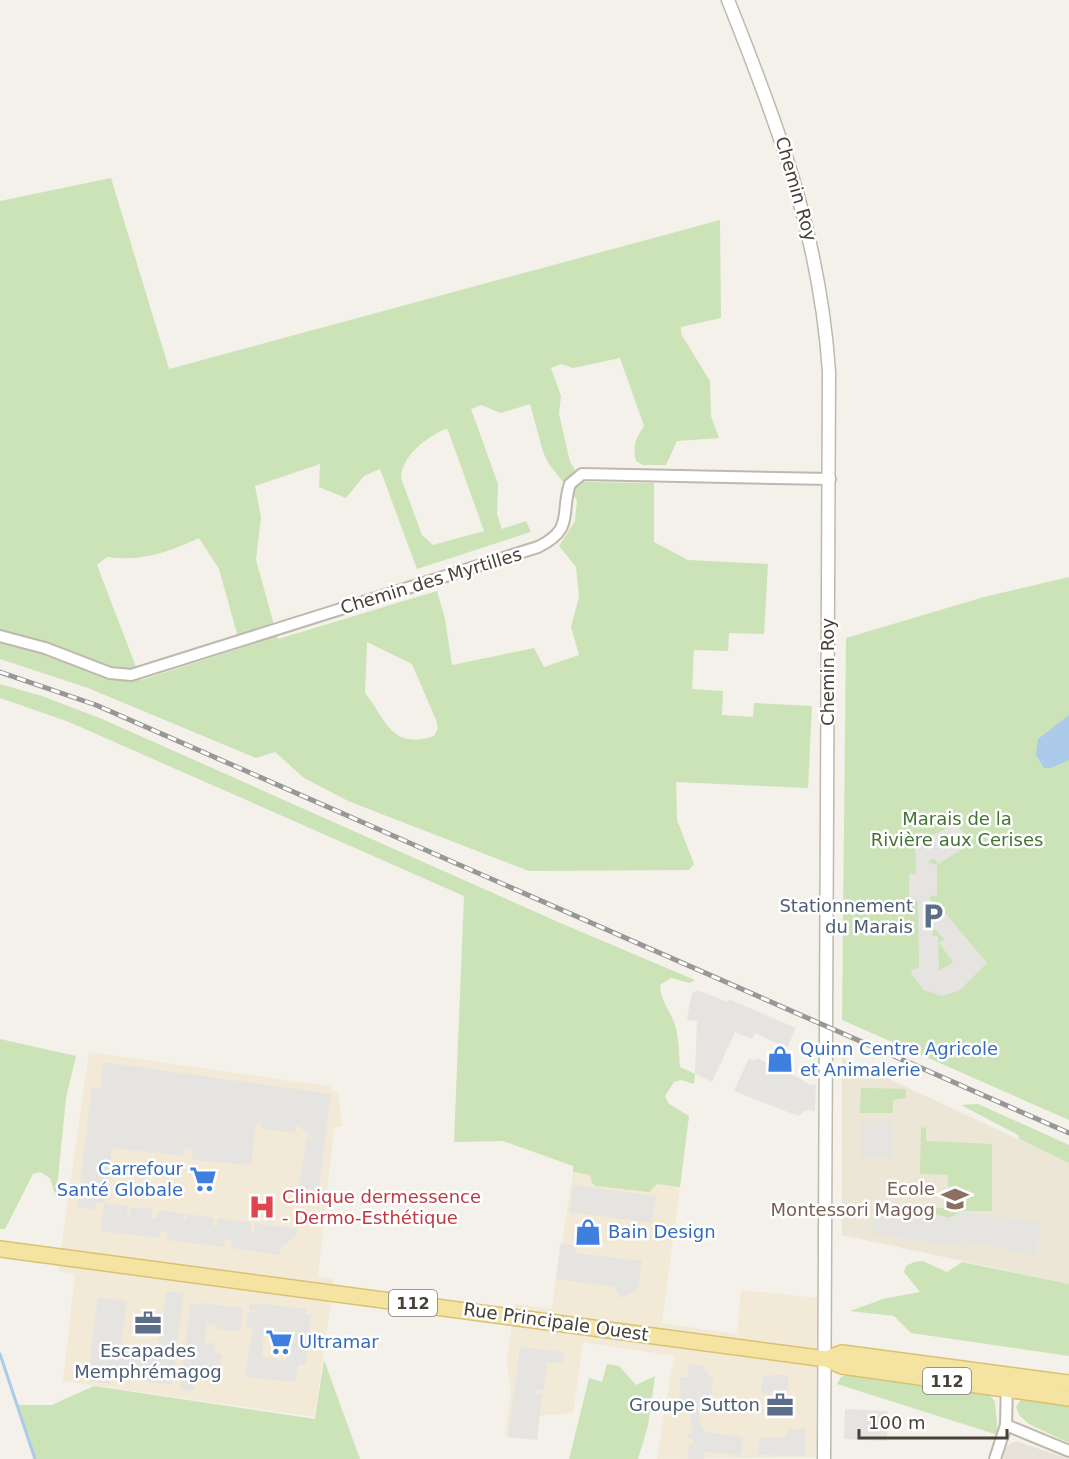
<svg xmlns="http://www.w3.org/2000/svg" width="1069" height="1459" font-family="'DejaVu Sans',sans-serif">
	<rect width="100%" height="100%" fill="#f3f1e9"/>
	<path fill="#e7e3d8" d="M1016,1441L1019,1442L1069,1459H1003L1006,1446Z"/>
	<g fill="#f3e9d7">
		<path d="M89,1052L329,1086L339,1095L342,1127H334L318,1277L334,1279L315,1417L63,1381L75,1274L58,1271Z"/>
		<path d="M573,1172L680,1187L662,1323L737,1334L741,1290L817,1298L816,1457L657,1459L674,1356L583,1342L573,1413L539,1416L537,1440L505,1436L511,1392L507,1360L515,1304L552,1309L560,1243H562Z"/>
	</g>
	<path fill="#ebe6d5" d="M842,1057L1069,1163V1284L842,1235Z"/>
	<g fill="#cbe3b6" fill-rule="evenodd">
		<path d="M111,178L169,369L720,220L721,318L681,327V334L710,381L711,416L719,438L677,441L666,465H643L636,461C632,446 636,438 644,426L620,358L573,368L561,364L551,368L561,396L559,414L570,462L583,482L654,483V542L688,560L768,564L764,634L729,633L728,651L694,650L692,689L723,691L722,715L753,717L754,703L812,706L808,788L676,782L677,820L694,864L689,870L529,871L348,801L304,778L275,752L256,758L88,688L0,659V201ZM530,404L543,452L549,464L577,500L575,521L559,546L576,567L579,597L571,627L579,655L544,667L534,648L452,665L445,619L437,591L278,639L256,560L261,517L255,486L320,464L319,487L346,498L364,476L380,469L417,569L531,532L526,521L502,529L497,514L498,484L471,409L481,405L501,413ZM445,429L448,430L484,531L433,545L422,535L401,478C402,455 426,438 445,429ZM199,538L219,569L241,648L141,680L97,565L107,557C140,562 169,552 199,538ZM367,642L412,664L436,720L438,728L434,736C391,750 387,721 365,693Z"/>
		<path d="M1069,577V1120L842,1020L846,638L984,597Z"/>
		<path d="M0,684L42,696L102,719L565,925L695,980L690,983L671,978L660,985C661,1005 672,1011 676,1029C679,1041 679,1054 680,1067L695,1074L694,1084L681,1080L674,1082L665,1096L669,1104L689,1116L680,1187L657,1184L649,1192L596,1186L592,1183L590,1175L573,1172V1166L503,1141L454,1142L464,896L69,722L0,698Z"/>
		<path d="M0,1039L76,1056L66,1098L56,1197L50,1178L40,1172L33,1174L5,1229H0Z"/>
		<path d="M861,1088L906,1089V1098L893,1100V1113H860Z"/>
		<path d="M978,1104L1069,1145V1163L1019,1139L1018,1135L961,1105Z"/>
		<path d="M921,1127L926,1128V1141L992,1144V1211H962L949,1218L924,1211V1208H948V1175L920,1174Z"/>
		<path d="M923,1261L947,1272L962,1262L1069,1284V1356L911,1333L894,1316L850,1311L883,1299L920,1292L904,1272L906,1266L914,1262Z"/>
		<path d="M324,1360L360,1459H35L17,1405H52L94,1386L315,1419Z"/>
		<path d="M607,1364L619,1366L636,1385L655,1376L648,1426L638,1459H569L589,1378L602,1382Z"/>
		<path d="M848,1374L988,1393L995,1402L998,1435L837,1384L841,1377Z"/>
		<path d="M1021,1399L1069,1405V1443L1029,1424L1020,1416L1016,1407Z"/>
	</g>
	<g fill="#e5e4e1" fill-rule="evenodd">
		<path d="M957,823L971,844L938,864L935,859H931L928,863L937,865V895L929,897L933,905L937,903L987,963L959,991L941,996L924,990L912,975L911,970L919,968L918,901L909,900V874H916V854L912,846ZM933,927L944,939L939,943L953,962L939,971L938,936H932Z"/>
		<path d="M697,990L728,1002L729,999L796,1028L787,1048L755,1033L752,1039L735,1032L712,1082L695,1074L697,1021L688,1020L687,1017L692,994Z"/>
		<path d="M749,1058L755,1061L756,1058L775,1066L774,1069L788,1072L811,1085L816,1084L815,1111L806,1110L798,1116L734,1091Z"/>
		<path d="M103,1062L331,1094L319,1190L299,1188L306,1139L313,1138L297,1125L295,1133L262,1129L261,1121L256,1123L251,1165L192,1160L193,1149L185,1148L184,1156L112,1148L105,1203L128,1206L127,1215H130L131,1207L152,1209L151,1218H157L159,1210L184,1214L183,1222H186L187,1214L214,1218V1226H217L218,1218L251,1223V1231H254L255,1223L297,1229L296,1237L281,1247L280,1255L231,1248V1240H225L224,1247L166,1240L167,1232L160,1231L159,1238L101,1231L104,1204L96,1202L95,1209L77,1208L92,1088L100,1089Z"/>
		<path d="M862,1121H893L892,1158L861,1157Z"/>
		<path d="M573,1185L656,1196L652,1223L569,1212Z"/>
		<path d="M904,1210L924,1211L949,1218L962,1211H972V1214L1040,1222L1037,1256L967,1241L966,1247L873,1234L875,1214L903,1217Z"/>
		<path d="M561,1244L577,1246L576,1253L642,1261L638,1289L620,1298L614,1287L556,1279Z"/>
		<path d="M166,1291L184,1293L172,1385L112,1377L110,1384L87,1381L98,1297L127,1301L120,1351L157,1356Z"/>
		<path d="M202,1303L243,1308L240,1331L217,1329V1325L207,1324L205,1342L215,1344L214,1353L222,1354L220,1369L197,1367L194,1391L180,1390L190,1304Z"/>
		<path d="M254,1303L306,1309V1314L311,1315L306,1365H298L296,1382L245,1377L253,1328L246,1327L248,1312L255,1313V1310H249V1305ZM264,1329L290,1333L286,1360L262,1357Z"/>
		<path d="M520,1347L564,1352L563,1364L547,1362L544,1390H535V1394L542,1395L537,1440L508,1437Z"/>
		<path d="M689,1364L702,1366L713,1380L712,1391L698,1408L702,1428L707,1432L743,1437L741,1455L704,1452V1459H688L689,1444L693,1443V1439H689L688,1435L692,1434V1430L688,1406L679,1403L680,1378L688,1377Z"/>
		<path d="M773,1375H788V1394L761,1393L762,1377Z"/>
		<path d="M845,1409L888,1411L887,1441L844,1439Z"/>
		<path d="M787,1429H806L805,1456L758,1455L759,1437L786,1438Z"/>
	</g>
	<path fill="#accbea" d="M1069,715V760L1051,768H1044L1036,755L1038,739Z"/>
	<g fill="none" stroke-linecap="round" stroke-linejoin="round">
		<path stroke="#accbea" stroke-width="3" d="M0,1354L35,1459"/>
		<defs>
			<g id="minor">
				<path d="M0,636L45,648L110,673L131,675L538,547C575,529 560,513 570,484L582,474L830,479"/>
				<path d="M1006,1425L1069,1451"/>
				<path d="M995,1459L1006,1425L1007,1383"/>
			</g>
			<path id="tertiary" d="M728,0C778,125 820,236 829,372L824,1459"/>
			<g id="primary">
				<path d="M0,1249L826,1359L842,1366L1069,1398"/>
				<path d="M826,1359L842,1353L1069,1383"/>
			</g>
		</defs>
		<use href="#minor" stroke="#beb9ad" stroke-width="14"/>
		<use href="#tertiary" stroke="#beb9ad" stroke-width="15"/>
		<use href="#primary" stroke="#d9c272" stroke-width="18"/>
		<use href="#minor" stroke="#fff" stroke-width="10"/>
		<use href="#tertiary" stroke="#fff" stroke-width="12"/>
		<use href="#primary" stroke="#f5e4a1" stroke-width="15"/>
		<defs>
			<path id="rail" d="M0,672L96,705L1069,1133"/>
		</defs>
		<use href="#rail" stroke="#979797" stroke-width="5"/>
		<use href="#rail" stroke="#fff" stroke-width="3" stroke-dasharray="9" stroke-linecap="butt"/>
	</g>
	<defs>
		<symbol id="parking-bare" viewBox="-9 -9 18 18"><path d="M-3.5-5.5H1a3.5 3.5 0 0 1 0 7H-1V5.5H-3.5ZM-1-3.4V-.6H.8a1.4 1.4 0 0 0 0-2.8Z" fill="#5c6f8a" stroke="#fff" stroke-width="2.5" paint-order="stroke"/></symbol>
		<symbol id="shop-bare" viewBox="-9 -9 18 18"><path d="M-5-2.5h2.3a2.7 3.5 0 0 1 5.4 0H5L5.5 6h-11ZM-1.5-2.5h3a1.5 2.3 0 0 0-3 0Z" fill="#3f7fe0" stroke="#fff" stroke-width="2.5" paint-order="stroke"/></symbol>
		<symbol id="supermarket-bare" viewBox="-9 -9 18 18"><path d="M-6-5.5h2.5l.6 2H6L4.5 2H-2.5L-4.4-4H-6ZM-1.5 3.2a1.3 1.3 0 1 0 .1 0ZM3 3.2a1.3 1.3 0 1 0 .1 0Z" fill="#3f7fe0" stroke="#fff" stroke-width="2.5" paint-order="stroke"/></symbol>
		<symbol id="school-bare" viewBox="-9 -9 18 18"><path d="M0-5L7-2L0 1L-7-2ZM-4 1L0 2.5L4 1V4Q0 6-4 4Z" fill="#8d6e63" stroke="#fff" stroke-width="2.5" paint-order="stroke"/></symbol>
		<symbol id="hospital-bare" viewBox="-9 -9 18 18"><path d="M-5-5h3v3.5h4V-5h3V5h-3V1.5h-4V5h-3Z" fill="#e0444e" stroke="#fff" stroke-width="2.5" paint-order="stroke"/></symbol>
		<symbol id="office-bare" viewBox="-9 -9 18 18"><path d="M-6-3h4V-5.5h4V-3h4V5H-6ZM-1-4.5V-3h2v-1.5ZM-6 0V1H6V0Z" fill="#5c6f8a" stroke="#fff" stroke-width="2.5" paint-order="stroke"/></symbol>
	</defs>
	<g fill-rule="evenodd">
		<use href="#parking-bare" x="914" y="897" width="38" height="38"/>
		<use href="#shop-bare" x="761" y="1040" width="38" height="38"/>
		<use href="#supermarket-bare" x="184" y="1160" width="38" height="38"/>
		<use href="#school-bare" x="936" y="1180" width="38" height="38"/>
		<use href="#hospital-bare" x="243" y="1188" width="38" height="38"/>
		<use href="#shop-bare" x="569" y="1213" width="38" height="38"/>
		<use href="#office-bare" x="129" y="1304" width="38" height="38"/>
		<use href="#supermarket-bare" x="260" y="1323" width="38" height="38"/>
		<use href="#office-bare" x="761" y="1386" width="38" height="38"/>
	</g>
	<g text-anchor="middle" stroke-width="5" stroke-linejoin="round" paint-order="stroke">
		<g fill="#fff" stroke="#7e7b74" stroke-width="1.5">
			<rect x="389" y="1290" width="48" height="26" rx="4.5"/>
			<rect x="923" y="1368" width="48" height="26" rx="4.5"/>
		</g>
		<g font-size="16" font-weight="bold" fill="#464238">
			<text x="413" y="1309">112</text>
			<text x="947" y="1387">112</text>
		</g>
		<g font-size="18" fill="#464238" stroke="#fff">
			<text transform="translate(796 189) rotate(74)" y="6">Chemin Roy</text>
			<text transform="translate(431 581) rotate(-17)" y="6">Chemin des Myrtilles</text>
			<text transform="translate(828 672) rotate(-90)" y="6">Chemin Roy</text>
			<text transform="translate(556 1322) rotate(8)" y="6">Rue Principale Ouest</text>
		</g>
		<g font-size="18" fill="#447331" stroke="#fff">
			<text x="957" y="825">Marais de la<tspan x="957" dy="21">Rivière aux Cerises</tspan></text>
		</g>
		<g font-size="18" fill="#4e5e75" stroke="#fff" text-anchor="end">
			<text x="913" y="912">Stationnement<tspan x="913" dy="21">du Marais</tspan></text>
			<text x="148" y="1357" text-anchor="middle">Escapades<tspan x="148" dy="21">Memphrémagog</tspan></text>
			<text x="760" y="1411">Groupe Sutton</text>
		</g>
		<g font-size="18" fill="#366cbe" stroke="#fff" text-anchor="start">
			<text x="800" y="1055">Quinn Centre Agricole<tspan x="800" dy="21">et Animalerie</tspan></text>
			<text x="183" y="1175" text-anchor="end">Carrefour<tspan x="183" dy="21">Santé Globale</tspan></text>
			<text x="608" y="1238">Bain Design</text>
			<text x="299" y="1348">Ultramar</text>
		</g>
		<g font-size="18" fill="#785e54" stroke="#fff" text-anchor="end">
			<text x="935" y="1195">Ecole<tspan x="935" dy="21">Montessori Magog</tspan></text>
		</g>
		<g font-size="18" fill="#be3a42" stroke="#fff" text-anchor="start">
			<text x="282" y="1203">Clinique dermessence<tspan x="282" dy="21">- Dermo-Esthétique</tspan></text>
		</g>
	</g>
	<path d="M859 1429v9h148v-9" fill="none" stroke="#464238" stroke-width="3"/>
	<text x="868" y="1429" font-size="18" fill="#464238" stroke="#ffffff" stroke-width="4.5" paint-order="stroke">100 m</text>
</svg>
